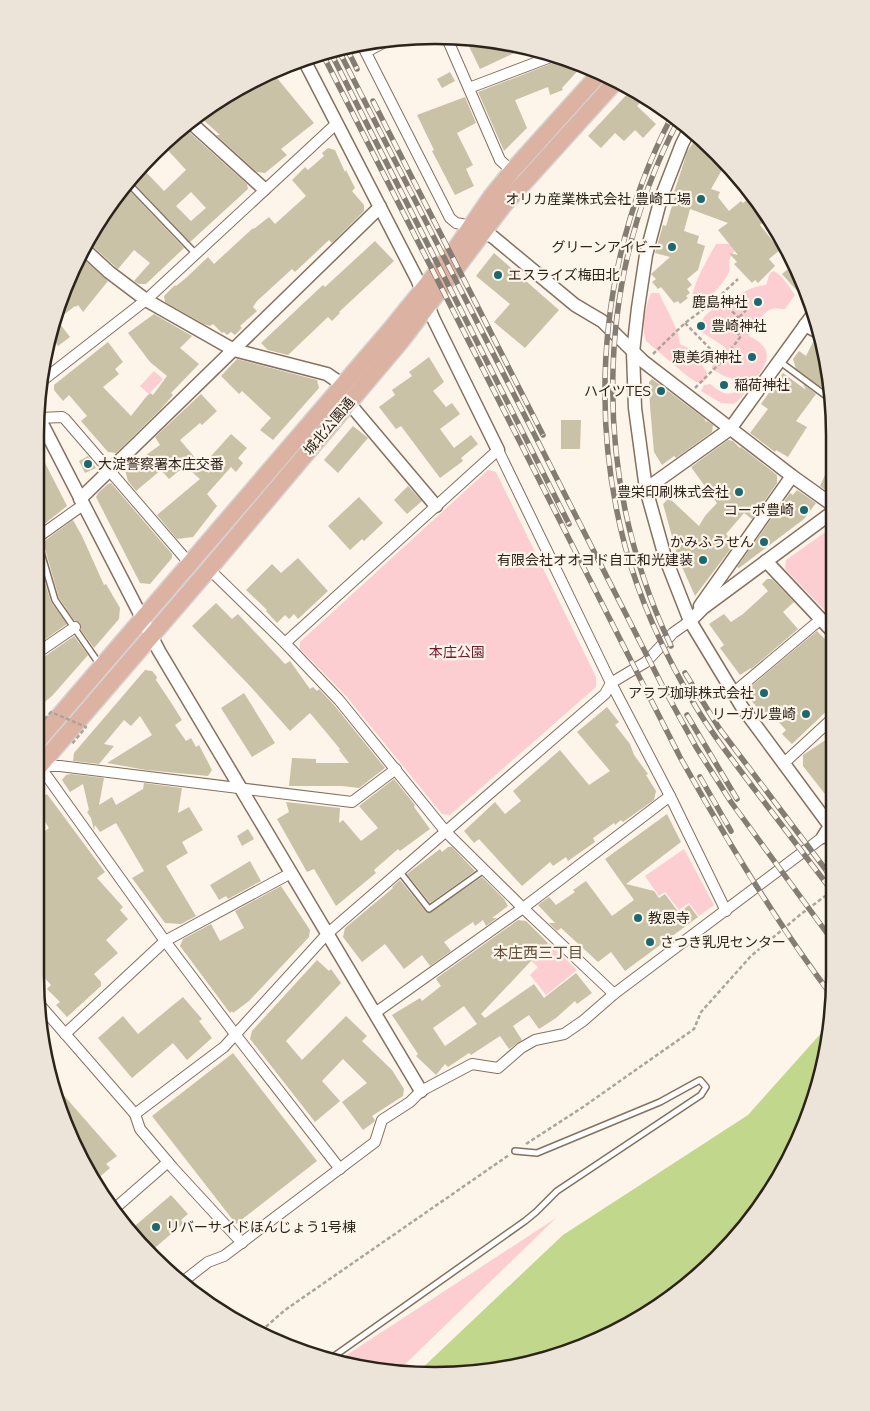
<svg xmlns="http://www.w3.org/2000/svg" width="870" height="1411" font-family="Mulish,'Noto Sans JP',sans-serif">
	<rect width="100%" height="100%" fill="#fdf4ea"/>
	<g fill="#fcced2">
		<path d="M759,225L766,233C757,245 738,243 731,256C728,260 730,267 729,272C725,282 704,305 695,310C683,298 709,257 716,244H731Z"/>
		<path d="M774,271L782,277L795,295L785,309C781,309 775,308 772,309C762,312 754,327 749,336C777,350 767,363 753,383C746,391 742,398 734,404L721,403L701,391L704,385L710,384C718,390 725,397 735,392L737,387L731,378L724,376L712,369V363L725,347L700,331C701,326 702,319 705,316C714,306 726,303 736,297C747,290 752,287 766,285L770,273Z"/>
		<path d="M651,293H659C666,310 678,326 680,344L694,351L707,373L704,382H696L686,375L646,341C641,326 645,308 651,293Z"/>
		<path d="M154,371L163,379L149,394L140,386Z"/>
		<path d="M488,470L496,472L596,677V687L450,815L442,814L346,696L300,649V642Z"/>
		<path d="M834,526L833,619L785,569L786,560Z"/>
		<path d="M684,849L714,905L699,916L689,903L679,910L665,892L659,896L645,876Z"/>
		<path d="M549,943L577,970L546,995L530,975L538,967L531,961Z"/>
		<path d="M556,1218L399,1370L339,1360Z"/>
	</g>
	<path fill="#c0d78c" d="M832,1021V1028L805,1129L753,1219L678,1294L563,1355L435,1376L417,1373L563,1235L748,1115Z"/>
	<g fill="#cac2a6" fill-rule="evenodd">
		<path d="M464,36L518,45L527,47L480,69Z"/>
		<path d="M563,58L583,65L562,88L563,90L550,95L548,87L515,100L527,128L504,151L478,92L558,61Z"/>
		<path d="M272,72L314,123L281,149L287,155L265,173L257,172L216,135H220L199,116L235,89Z"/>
		<path d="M450,72L455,81L442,88L437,79Z"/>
		<path d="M632,89L645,97L637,106L656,124L643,138L635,130L624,141L615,133L601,148L588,136Z"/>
		<path d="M465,97L476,123L457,133L473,165L466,169L474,186L455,195L432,151L434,150L417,115Z"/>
		<path d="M181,131L189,132L247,184L248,189L190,242L130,179L142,168L164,191L186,170L164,146ZM191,192L206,208L191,221L176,206Z"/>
		<path d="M697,137L723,168L711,189L720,192L718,197L729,211L741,201L743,203L748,199L757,211L760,209L768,218L760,225L780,250L769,259L775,266L758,283L755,280L752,283L734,264L737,262L729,253L738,255L718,230L728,223L690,209L684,231L699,236L697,243L705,246L698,270L687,279L692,285L687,289L690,293L686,296L688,298L680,304L678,301L674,303L661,287L658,289L652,282L656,279L651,274L670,257L655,253L663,225L666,226L675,196L673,195L682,168L687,152Z"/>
		<path d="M328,148L335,150L345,172L346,170L355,188L352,191L364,205V211L332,243L329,240L295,272L292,269L257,301L253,307L257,311L240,326L242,328L235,335L231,332L227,335L224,332L222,333L213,324L210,326L204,324L165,302L164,296L175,285L176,286L186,278L208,257L214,264L252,229L255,228L269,217L275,224L306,196L292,180L305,167L308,170L324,156L322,153Z"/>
		<path d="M124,185L184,248L146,284H139L134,281L150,263L134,250L118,269L88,242L117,192Z"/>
		<path d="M375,241L394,261L339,312L340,313L332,321L328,317L288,355L268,350L261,343L323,285L325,287Z"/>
		<path d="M494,253L559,310L525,348L494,322L510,304L476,276Z"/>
		<path d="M80,256L108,281L83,312L78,305L76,307L75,306L57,320L70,337L58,346L51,337L65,282Z"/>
		<path d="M794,264L809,302L808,303L782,274Z"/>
		<path d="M154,314L192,336L180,348L199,364L171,393L173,395L160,410L116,453L108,452L81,421L87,416L69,395L63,401L54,390V385L108,342L123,362L115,369L119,374L103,387L131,416L146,397L150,393L153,395L167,376L150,362L128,333Z"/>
		<path d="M813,342L824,348L831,390L823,384L821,387L796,369L793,359L799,351L806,356Z"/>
		<path d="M429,357L444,382L433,391L446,407L452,403L460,414L440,429L454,448L471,435L478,444L461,458L463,461L440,478L401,426L396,429L379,407L395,395L392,390L412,376L409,372Z"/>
		<path d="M237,359L317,380L319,388L273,440L260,430L271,418L242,391L239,394L221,376Z"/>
		<path d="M783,373L806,390L803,384L816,394L796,421L807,427L788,457L776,450L775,452L750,433L768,409L761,404Z"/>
		<path d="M652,379L704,418L706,422L707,421L713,425L712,432L676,458L674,456L662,465L654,452L650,406L649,382Z"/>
		<path d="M201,394L217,411L202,425L200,423L180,440L202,466L231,434L247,448L238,458L243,463L236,472L231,467L207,494L217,506L193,537L177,539L157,515L200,479L185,466L169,479L161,470L136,491L128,481L125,470L160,445L155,437Z"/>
		<path d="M561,420H581L580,449H561Z"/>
		<path d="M353,426L368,438L338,473L324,460Z"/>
		<path d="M728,440L733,441L740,448L741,447L777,475V483L752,519L744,513L726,534L735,543L695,596L678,558L663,504L669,498L699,526L705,516L717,503L691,467Z"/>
		<path d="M38,449L67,506L38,529Z"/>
		<path d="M88,456L96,468L85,473L79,461Z"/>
		<path d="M825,475L834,479V489L827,491L820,486Z"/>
		<path d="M111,483L172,554V558L150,584L140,583L96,497L98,493L108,484Z"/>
		<path d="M408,486L422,501L407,514L394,500Z"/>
		<path d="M797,490L816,503L804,519L739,568L737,567L790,493L793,495Z"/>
		<path d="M359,497L383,523L364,541L362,539L350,550L328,526Z"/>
		<path d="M73,520L82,536L104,585L106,584L120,608L119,619L94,648L81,630L80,623L74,620L59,598L43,542Z"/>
		<path d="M37,556L51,602L67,624L37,645Z"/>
		<path d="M298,558L328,591L298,619L294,614L289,619L285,615L277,623L266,611L267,610L246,590L272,564L281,573Z"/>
		<path d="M767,579H772L794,602L783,612L798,629L751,669V668L740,675L720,648L724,645L709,624L724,614L731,622L743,614L768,591L762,584Z"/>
		<path d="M216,603L232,619L238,614L285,664L290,661L310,689L313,687L317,691L319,689L334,705L385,768L359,788L342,786H289L292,758L316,759V763H349L339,750L340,749L310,713L290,731L249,685L192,626Z"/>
		<path d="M817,631L828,642L833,640V705L792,744L782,734L786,730L772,715L767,719L748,697L749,688Z"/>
		<path d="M74,636L88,655L52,696L37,708V660L41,659Z"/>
		<path d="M145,670L152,671L157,677L156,680L172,704L182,720L175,725L186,741L191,738L196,747L199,745L212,770L208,776L146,770L107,763L152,735L140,716L131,726L124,720L104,744L114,746L99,764L73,761L74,753Z"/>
		<path d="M244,693L275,743L252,757L221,708Z"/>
		<path d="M607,707L619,722L615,725L630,744L634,755L648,774L646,775L656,791L654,800L623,822L621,820L615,825L614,823L593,838L595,842L568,861L566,857L553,866L550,862L522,886L479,839L474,843L464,831L495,802L505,814L521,801L513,791L560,750L589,785L610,771L577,732Z"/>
		<path d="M833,735V760L826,765L833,773V788L825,794L803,766V755Z"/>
		<path d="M71,774L104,778L99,805L112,797L116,805L143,789L144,783L182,788L178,813L189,807L203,830L182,842L188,853L166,866L196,916L181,924L165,923L132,878L144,871L116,823L100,832L95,825L94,830L91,818L87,812L89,810L83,784L70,792L62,780L66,775Z"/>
		<path d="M394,779L415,805L414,807L430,829L400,851L398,849L374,870L376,873L336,906L314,869L307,872L277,819L289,812L286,802L340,808L339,823L343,820L361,841L378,828L359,806Z"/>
		<path d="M47,794L105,872L97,878L123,907L120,910L128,919L106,940L118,953L94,974L101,982V986L67,1017L56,1005L60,1002L47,989L51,985L35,967L36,838L49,828L36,809V802Z"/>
		<path d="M667,814L681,842L626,884L654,891L659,898L665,894L679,913L689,905L698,917L625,971L611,952L598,962L561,928L557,931L549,923H555L538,905L549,897L556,905L575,892L573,890L586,881L612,916L634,900L605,859Z"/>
		<path d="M248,829L254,839L242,846L237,836Z"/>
		<path d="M448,847H452L475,871L430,903L407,874L440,849L442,852Z"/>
		<path d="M250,861L261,881L228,899L226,896L219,900L210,885Z"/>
		<path d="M482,877L504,899L508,906L492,918H497L486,926L483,920L475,926L473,922L444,942L451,951L430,966L422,955L404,969L385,944L362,962L343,937L345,928L393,888L392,887L400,880L426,912L429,913Z"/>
		<path d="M281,886L310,930L309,937L249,1001L233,1013L232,1011L230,1013L180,946L183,939L211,924L220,941L244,928L235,911Z"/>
		<path d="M518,920L526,921L548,943L481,1014L485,1018L534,984L544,998L576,973L592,993L577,1004L575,1001L556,1018L539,1029L529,1015L513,1026L522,1040L509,1049L500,1036L471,1055L469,1053L448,1067L445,1064L436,1075L416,1056L418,1054L392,1015L420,998L422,1001L441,986L436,979L438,977ZM464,1006L477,1024L445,1046L433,1028Z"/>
		<path d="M317,960L329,971L331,969L341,983L286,1041L302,1060L346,1016L367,1036L362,1041L392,1070L404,1089L403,1096L372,1116L375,1120L374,1122L363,1130L342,1102L367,1083L343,1059L322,1081L340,1101L315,1122L250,1039L252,1031Z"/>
		<path d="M183,997L202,1019L199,1021L212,1038L187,1060L173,1043L132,1078L98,1038L123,1016L138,1034Z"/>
		<path d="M233,1053L317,1161L236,1224L152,1116Z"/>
		<path d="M52,1082L117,1156L106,1164L110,1168L96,1180L56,1104Z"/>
		<path d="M171,1195L188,1214L181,1220L184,1223L150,1252L129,1231Z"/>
	</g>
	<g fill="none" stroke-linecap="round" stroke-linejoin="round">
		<defs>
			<g id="service">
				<path d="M127,182L195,253"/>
				<path d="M779,361L833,401"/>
				<path d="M38,443L48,436"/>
				<path d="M37,539L55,600L100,665"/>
				<path d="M400,872L429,909L484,870"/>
				<path d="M330,1359L525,1221L536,1212L557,1191L701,1095L706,1087L700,1080L660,1102L537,1153L515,1151"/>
			</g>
			<g id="minor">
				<path d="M446,36L500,160L512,171"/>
				<path d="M361,43L450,218L456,223L472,226"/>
				<path d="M366,52L392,38"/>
				<path d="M469,88L556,55"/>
				<path d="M38,384L146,300L336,124"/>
				<path d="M39,418L62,417L65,419L190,564"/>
				<path d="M38,537L83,505"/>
				<path d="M209,569L285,643L339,700L446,832L523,908L614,994"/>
				<path d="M285,643L498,450L611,683L670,796L726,911"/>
				<path d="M37,653L75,627"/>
				<path d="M733,693L821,619"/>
				<path d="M36,761L165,941L235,1034L340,1169"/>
				<path d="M783,764L833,718"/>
				<path d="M40,766H60L352,802L396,769"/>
				<path d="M40,1005L135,1114"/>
				<path d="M375,1013L523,908L670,796"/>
				<path d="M65,1034L165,941L291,873"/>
				<path d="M113,1210L168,1162"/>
				<path d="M242,1243L173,1168L140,1129L135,1114L224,1047L327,934L605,694L611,683L646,662L673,633L690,621"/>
				<path d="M181,1283L208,1262L224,1256L375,1142L382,1120L410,1102L421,1091L472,1064L498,1068L521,1048L535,1040L564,1034L583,1021L614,994L823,837"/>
			</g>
			<g id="tertiary">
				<path d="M303,58L417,279L434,320L498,450"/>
				<path d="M189,121L264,189"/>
				<path d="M690,128L682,144L661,198L646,255L638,308L633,352L635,408L646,489L665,557L690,621L742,707L830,826L823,837"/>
				<path d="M477,228L493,237L575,305L602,321L644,362L792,476L834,506"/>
				<path d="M84,249L109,272L146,300L234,350L327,374L343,385"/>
				<path d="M805,325L822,334"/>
				<path d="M349,403L436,506"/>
				<path d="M38,416L159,651L421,1091"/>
				<path d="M646,489L730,429L814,313"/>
				<path d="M80,499L380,207"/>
				<path d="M766,561L833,632"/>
				<path d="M700,606L792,476"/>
				<path d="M690,621L703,608L834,511"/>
			</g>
			<g id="primary">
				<path d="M36,743L390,330L454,251L491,197L512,171L601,72"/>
				<path d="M36,770L209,569L402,340L503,206L617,80"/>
			</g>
		</defs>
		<use href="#service" stroke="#85715d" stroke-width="8"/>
		<use href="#minor" stroke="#85715d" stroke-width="12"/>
		<use href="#tertiary" stroke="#85715d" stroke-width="15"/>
		<use href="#primary" stroke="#d5d3d1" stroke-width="19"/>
		<g stroke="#aca39a" stroke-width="2.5" stroke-dasharray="4 2.5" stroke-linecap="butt">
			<path d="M718,298L739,318"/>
			<path d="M685,323L722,361"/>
			<path d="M653,354L685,323L712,303L738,279"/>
			<path d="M695,388L722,361L741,336L730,327L747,309"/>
			<path d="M526,1144L583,1107L694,1029L701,1012L751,956L801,914L832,891"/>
			<path d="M261,1331L285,1310L509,1155"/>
		</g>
		<use href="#service" stroke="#fff" stroke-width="5"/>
		<use href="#minor" stroke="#fff" stroke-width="10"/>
		<use href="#tertiary" stroke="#fff" stroke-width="12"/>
		<use href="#primary" stroke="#dcb2a3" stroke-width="16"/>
		<defs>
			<g id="rail">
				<path d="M346,47L357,69"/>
				<path d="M338,49L663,687L696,747L731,802L832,940"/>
				<path d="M330,51L569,524"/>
				<path d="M322,53L680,757C726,839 775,921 832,996"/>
				<path d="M373,101L543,435"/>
				<path d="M673,114C603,246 587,402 625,546C640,601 664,653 693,702C710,732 732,759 752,786C779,821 805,856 832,891"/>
				<path d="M671,646C592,479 592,283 679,119"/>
				<path d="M685,673L719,728L832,878"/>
				<path d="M687,715L737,799"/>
				<path d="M700,777L731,831"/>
			</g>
		</defs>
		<use href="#rail" stroke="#857c73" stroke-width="5.5"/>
		<use href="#rail" stroke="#fdf4ea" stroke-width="4" stroke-dasharray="11" stroke-linecap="butt"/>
		<path stroke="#aca39a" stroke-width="2.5" stroke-dasharray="4 2.5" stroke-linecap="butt" d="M36,729L51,712L86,727L72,744"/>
	</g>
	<g fill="#1c686f" stroke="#fdf4ea" stroke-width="2">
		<circle cx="701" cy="199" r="5"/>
		<circle cx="672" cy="247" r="5"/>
		<circle cx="498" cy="275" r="5"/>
		<circle cx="758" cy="302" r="5"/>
		<circle cx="701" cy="326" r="5"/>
		<circle cx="752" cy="357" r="5"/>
		<circle cx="724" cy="385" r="5"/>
		<circle cx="661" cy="391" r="5"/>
		<circle cx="88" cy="464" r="5"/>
		<circle cx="739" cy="492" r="5"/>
		<circle cx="804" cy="510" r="5"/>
		<circle cx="764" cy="542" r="5"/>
		<circle cx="703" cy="560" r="5"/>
		<circle cx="764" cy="693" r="5"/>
		<circle cx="806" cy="714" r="5"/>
		<circle cx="638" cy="918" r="5"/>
		<circle cx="650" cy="942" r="5"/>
		<circle cx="156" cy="1227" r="5"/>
	</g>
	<g text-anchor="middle" stroke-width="4.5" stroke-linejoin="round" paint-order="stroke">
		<g font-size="14" fill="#2c231b" stroke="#fdf4ea" text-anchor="end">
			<text x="691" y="204">オリカ産業株式会社 豊崎工場</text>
			<text x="662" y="252">グリーンアイビー</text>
			<text x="508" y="280" text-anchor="start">エスライズ梅田北</text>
			<text x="748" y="307">鹿島神社</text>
			<text x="711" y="331" text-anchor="start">豊崎神社</text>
			<text x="742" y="362">恵美須神社</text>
			<text x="734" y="390" text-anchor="start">稲荷神社</text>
			<text x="651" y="396">ハイツTES</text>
			<text x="98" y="469" text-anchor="start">大淀警察署本庄交番</text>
			<text x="729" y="497">豊栄印刷株式会社</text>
			<text x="794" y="515">コーポ豊崎</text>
			<text x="754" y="547">かみふうせん</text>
			<text x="693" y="565">有限会社オオヨド自工和光建装</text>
			<text x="754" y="698">アラブ珈琲株式会社</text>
			<text x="796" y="719">リーガル豊崎</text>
			<text x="648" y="923" text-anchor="start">教恩寺</text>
			<text x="660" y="947" text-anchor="start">さつき乳児センター</text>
			<text x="166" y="1232" text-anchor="start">リバーサイドほんじょう1号棟</text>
		</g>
		<g font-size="14" fill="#2c231b" stroke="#fdf4ea">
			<text transform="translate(329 426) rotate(-50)" y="5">城北公園通</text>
		</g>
		<g font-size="14" fill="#78162d" stroke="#fdf4ea">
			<text x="457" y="657">本庄公園</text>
		</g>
		<g font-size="15" fill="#624f3c" stroke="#fdf4ea">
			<text x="538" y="958">本庄西三丁目</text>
		</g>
	</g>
	<path d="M0 0H870V1411H0ZM435 44H435A391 391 0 0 1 826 435V976A391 391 0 0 1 435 1367H435A391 391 0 0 1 44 976V435A391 391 0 0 1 435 44Z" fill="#ece3d9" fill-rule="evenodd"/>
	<path fill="none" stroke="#2c231b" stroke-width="2.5" d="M435 44H435A391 391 0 0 1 826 435V976A391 391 0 0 1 435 1367H435A391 391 0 0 1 44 976V435A391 391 0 0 1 435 44Z"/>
</svg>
